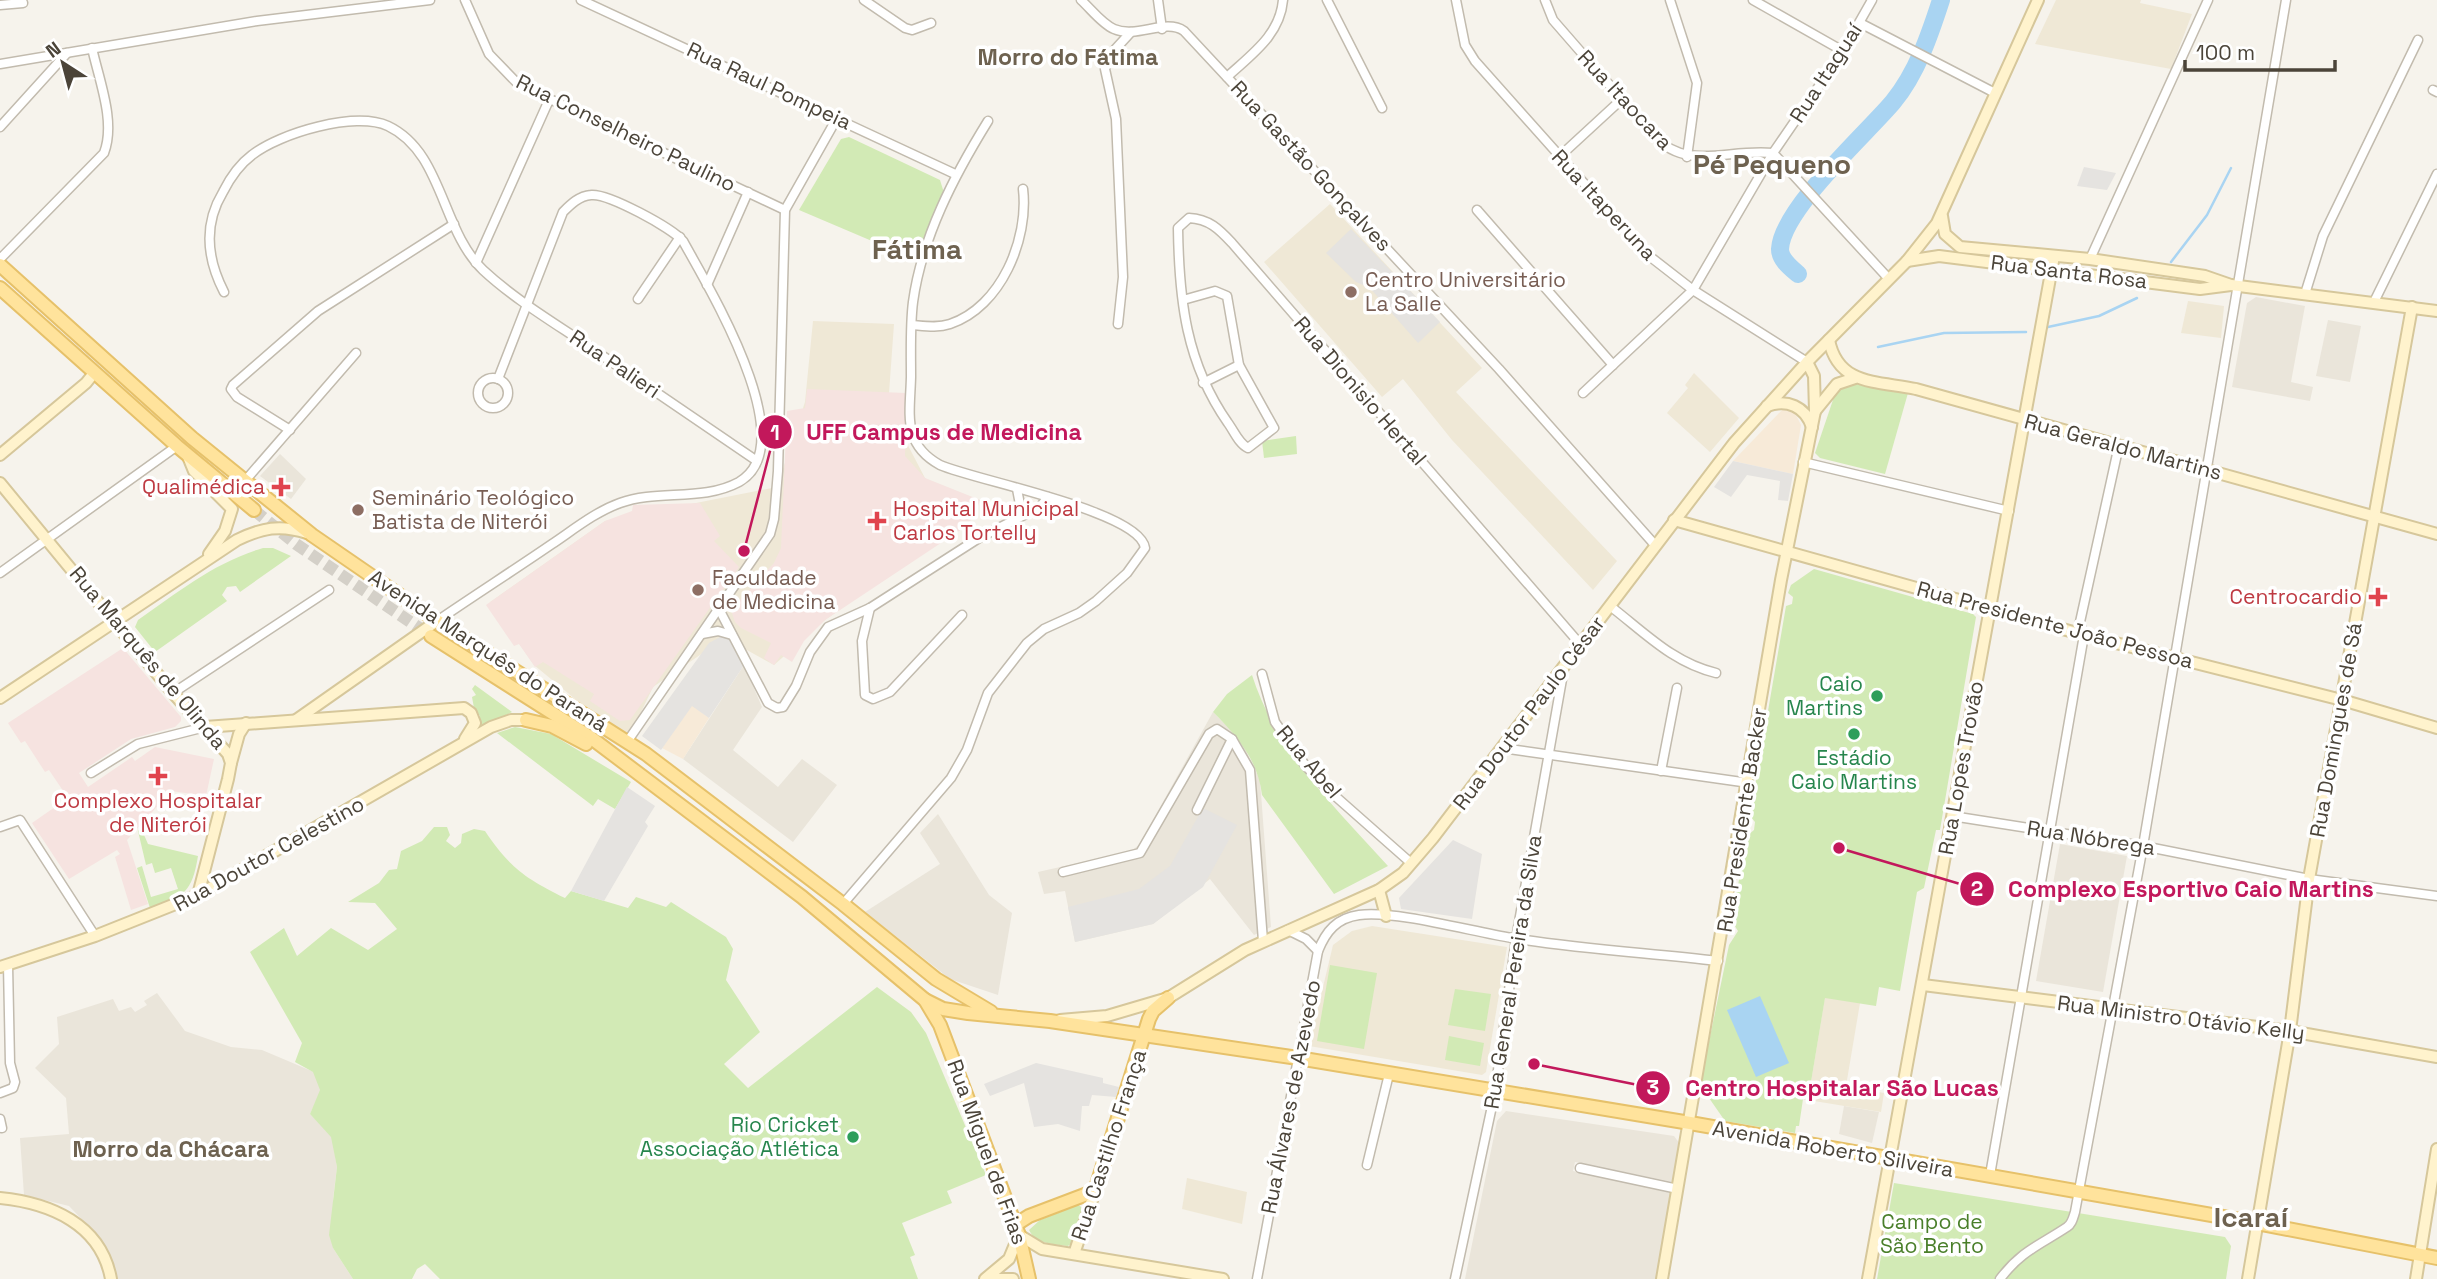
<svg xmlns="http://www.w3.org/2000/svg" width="2437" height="1279" font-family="'Space Grotesk',sans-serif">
	<rect width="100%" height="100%" fill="#f6f3ec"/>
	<g fill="#eae5da">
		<path d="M2256,297L2305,306L2291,382L2313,387L2310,401L2232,387L2247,303Z"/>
		<path d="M2328,320L2361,326L2350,382L2316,376Z"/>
		<path d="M280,454L306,479L291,499L260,476Z"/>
		<path d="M744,665L762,707L733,750L778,787L802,759L837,785L793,842L683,759Z"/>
		<path d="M1213,712L1242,742L1260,780L1271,927L1254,935L1210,879L1153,924L1075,942L1065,891L1044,894L1038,872L1131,851L1139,845Z"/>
		<path d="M938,814L989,895L1012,913L998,995L950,979L865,912L940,864L920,833Z"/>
		<path d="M2060,844L2127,856L2103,992L2036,981Z"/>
		<path d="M157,993L185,1031L231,1047L262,1050L314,1072L321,1090L310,1114L332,1137L337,1167L333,1199V1248L353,1279H117L109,1256L96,1234L69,1206L24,1195L20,1138L69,1134L66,1098L35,1068L59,1044L57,1017L113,999L119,1011L131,1007L135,1012L147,1005L144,1001Z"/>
		<path d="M1844,1106L1879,1112L1872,1143L1839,1134Z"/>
		<path d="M1506,1111L1674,1136L1680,1144L1673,1182L1575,1162L1573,1171L1671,1193L1656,1279H1465L1497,1121Z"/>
	</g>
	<g fill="#f7ead8">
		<path d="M1783,409L1795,413L1801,425L1793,474L1733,461Z"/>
		<path d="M692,705L709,718L683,759L662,748Z"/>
	</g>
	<g fill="#efe8d6">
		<path d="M2056,0H2141L2140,3L2192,14L2171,69L2035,44Z"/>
		<path d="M1330,204L1482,368L1456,392L1617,561L1593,590L1452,440L1403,379L1382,397L1264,262Z"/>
		<path d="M2188,301L2224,306L2221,338L2181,333Z"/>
		<path d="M813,321L894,324L888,407L925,478L975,515L825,620L774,665L725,638L653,687L627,742L534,665L490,602L486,605L605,521L777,487L805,402Z"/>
		<path d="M1694,373L1739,418L1710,452L1667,413L1688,388L1685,385Z"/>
		<path d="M1372,926L1507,947L1486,1072L1482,1075L1309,1046L1333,945L1352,931Z"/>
		<path d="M1825,997L1860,1003L1846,1086L1884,1093L1881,1112L1808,1100Z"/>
		<path d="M1187,1178L1247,1192L1242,1224L1182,1209Z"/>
	</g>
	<g fill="#f6e3e0">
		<path d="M807,389L906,393L905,456L925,478L980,500L975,515L965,527L825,620L804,641L792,662L781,655L774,665L764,658L771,643L741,628L735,622L731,610L774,563L781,548L787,411L805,408Z"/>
		<path d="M700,503L720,536L714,541L739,567L630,720L620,721L590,701L594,694L543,662L535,667L519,644L514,646L486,605L605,521L632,511L633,505Z"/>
		<path d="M123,648L181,717V721L175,727L131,739L79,773L88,787L132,757L135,761L155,747L214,759L206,796L171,791L127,840L148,904L131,910L115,857L120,854L117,850L69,879L32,823L68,798L49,770L45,772L25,741L21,743L8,723Z"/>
	</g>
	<g fill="#d2eab5">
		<path d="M849,137L940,180L946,199L919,261L799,210L841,139Z"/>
		<path d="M1860,384L1908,393L1885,474L1820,458L1815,453L1835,394L1844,387Z"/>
		<path d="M1296,436L1297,454L1264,458L1262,441Z"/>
		<path d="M263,548H273L291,556L240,592L236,586L227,587L222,595L227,601L155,652L135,627L138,620C178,592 215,562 263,548Z"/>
		<path d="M1814,569L1973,614L1976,617L1940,830H1936L1924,888L1917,892L1900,991L1879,987L1876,1006L1825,998L1808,1100L1803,1099L1799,1126H1796L1795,1133L1725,1121L1700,1085L1729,945L1738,931L1731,920L1748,835L1754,830L1755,822L1750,816L1786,606L1792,604L1793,597L1788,593L1791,585Z"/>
		<path d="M1252,675C1277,753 1335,807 1388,866L1334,894L1262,795C1258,760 1237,736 1213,712L1227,694Z"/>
		<path d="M475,685L512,712L479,729L480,716L474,708L472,697L476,695L472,689Z"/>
		<path d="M515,727L551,734L631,782L615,809L598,799L593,806L497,733Z"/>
		<path d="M434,827H447L450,835L446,841L455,848L461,843L462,834L474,829L485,831C510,868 525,878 565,898L571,891L628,908L636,897L666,907L671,902L726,937L733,949L726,980L760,1032L724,1064L748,1088L877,987L911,1012L926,1033L986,1175L947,1191L952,1203L902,1223L915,1255L910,1257L918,1279H440L425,1264L417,1269L412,1279H353L333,1248L329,1235L337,1167L331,1137L310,1114L320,1090L313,1072L295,1062L302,1043L250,952L284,928L297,956L331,928L368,950L397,929L375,903L348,902L379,883L389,870L397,869L401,851L422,841Z"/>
		<path d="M141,828L148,844L198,856C192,893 184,896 150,908L137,868L142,866L151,897L178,889L171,868L155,873L152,863L146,865L138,831Z"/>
		<path d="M1330,965L1377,973L1364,1049L1317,1041Z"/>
		<path d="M1455,989L1491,994L1485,1031L1448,1025Z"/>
		<path d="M1449,1036L1484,1043L1480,1066L1445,1060Z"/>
		<path d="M1894,1183L2225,1237L2231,1246L2226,1279H1877Z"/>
		<path d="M1078,1205L1083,1208L1072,1243L1068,1246C1053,1244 1036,1244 1029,1230L1040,1220Z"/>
	</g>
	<g fill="#e5e3e0">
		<path d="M2084,167L2116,173L2107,190L2077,186Z"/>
		<path d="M1351,229L1440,322L1418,343L1370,288L1356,282L1326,253Z"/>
		<path d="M1733,461L1793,474L1788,501L1778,500L1780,481L1747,475L1731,497L1714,487Z"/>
		<path d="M720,637L733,639L744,665L709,718L692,706L661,750L642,736L709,643Z"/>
		<path d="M627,787L655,806L645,822L648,826L604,901L571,891Z"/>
		<path d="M1203,808L1237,825L1203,887L1153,924L1075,942L1068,907L1139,889L1170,866Z"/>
		<path d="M1453,840L1482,854L1472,919L1401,909L1399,898Z"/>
		<path d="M1036,1063L1103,1078V1083L1119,1087L1116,1097L1092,1095L1089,1106H1082L1080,1131L1058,1124L1034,1127L1024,1083L990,1096L984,1084Z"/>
	</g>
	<path fill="#a9d4f2" d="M1760,996L1789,1063L1756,1077L1727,1010Z"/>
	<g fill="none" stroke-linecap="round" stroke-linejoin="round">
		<g stroke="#a9d4f2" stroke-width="2.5">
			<path d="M2171,262L2207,215L2231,168"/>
			<path d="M2048,327L2099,316L2137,298"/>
			<path d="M1878,347L1944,333L2026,332"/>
		</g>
		<path stroke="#a9d4f2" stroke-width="18" d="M1798,274C1791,268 1780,260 1780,249C1782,209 1867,133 1893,102C1917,73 1930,34 1941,0"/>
		<path stroke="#d4d0c8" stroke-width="12" stroke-dasharray="12 6" stroke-linecap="butt" d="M254,510L296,544L431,636"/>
		<defs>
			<g id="street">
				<path d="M465,0L489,54L518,84L785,210"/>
				<path d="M581,0L955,174"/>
				<path d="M864,0L905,28L912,30L931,23"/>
				<path d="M1081,0C1091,9 1102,24 1114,29C1137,39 1165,18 1184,31L1499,369L1655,545"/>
				<path d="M1158,0L1162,29"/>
				<path d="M1327,0L1382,108"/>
				<path d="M1456,0L1465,45L1475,61L1648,255L1693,290L1807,362"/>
				<path d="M1545,0L1553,20L1654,136C1688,172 1728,148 1773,153"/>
				<path d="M1670,0L1697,83L1687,157"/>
				<path d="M1753,0L1843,51"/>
				<path d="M0,5L23,3"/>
				<path d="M1860,23L1995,93"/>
				<path d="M0,64L257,21L430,0"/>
				<path d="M1227,77C1252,54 1280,35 1283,0"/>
				<path d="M2433,90L2437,92"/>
				<path d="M0,127L67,53"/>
				<path d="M1773,153L1889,279"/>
				<path d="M1559,157L1622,99"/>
				<path d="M1477,210L1613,365"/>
				<path d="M0,259L104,153C116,122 99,80 92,48"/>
				<path d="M2090,259L2208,0"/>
				<path d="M476,263L549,100"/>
				<path d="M707,285L748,192"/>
				<path d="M224,292C207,259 203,225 223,192C230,178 240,164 252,155C280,133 355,111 388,126C443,152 441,230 483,270C512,297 548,319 581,341C640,381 698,421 757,461"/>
				<path d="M2305,294L2323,236L2418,40"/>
				<path d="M638,299L680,237"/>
				<path d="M1183,300L1215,291L1227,296L1239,365L1274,428L1248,448C1239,444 1234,431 1228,423C1186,363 1179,300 1178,228L1189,218C1209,219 1219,229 1232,243L1580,644"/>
				<path d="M2374,302L2437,174"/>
				<path d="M1118,324L1123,277L1116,119L1105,69L1109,56L1131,32"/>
				<path d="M912,325C925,326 938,328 950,324C1001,307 1029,239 1023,189"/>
				<circle cx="493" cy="393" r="15"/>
				<path d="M1203,383L1239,365"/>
				<path d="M1583,393L1693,290L1773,153L1843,51L1872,0"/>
				<path d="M290,430L237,397L231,389L233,385L318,311L454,224"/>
				<path d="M1803,462L2009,511"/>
				<path d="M244,482L356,353"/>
				<path d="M1017,489L1022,515"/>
				<path d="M0,573L177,446"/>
				<path d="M1610,606C1644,632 1673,663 1716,673"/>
				<path d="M870,608L862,641L865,695L873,699L890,692L962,615"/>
				<path d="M719,609L768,703L777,708L783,707L796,686L810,652L828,627L870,608L979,538L1040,507L1048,497"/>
				<path d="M437,621C475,595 514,570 552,544C573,530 595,512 620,503C658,489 702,502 739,482C805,444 707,285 683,241C672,228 608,193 591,195C579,196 571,204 563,212L498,379"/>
				<path d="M702,634L718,631L732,635"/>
				<path d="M1262,674L1275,722L1305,765L1326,788L1411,863"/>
				<path d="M173,693L329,590"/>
				<path d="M627,742L770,534L774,519L778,471L785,210L837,118"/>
				<path d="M1502,748L1749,783"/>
				<path d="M1661,771L1677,688"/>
				<path d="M91,773L138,744L205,727"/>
				<path d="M1197,810L1232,739"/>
				<path d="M1952,816L2143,846L2309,879L2437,896"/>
				<path d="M0,827L20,820L95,936"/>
				<path d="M1063,872L1140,853L1209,734L1217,729L1232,739L1250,770L1263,941"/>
				<path d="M843,904L951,778L967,750L988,693L1027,643L1044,629L1079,613L1096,601L1127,573L1145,548C1140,511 977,481 940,465C902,444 910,415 911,377C911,352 910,326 913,302C922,237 954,176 988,121"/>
				<path d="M1288,930L1306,939L1318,951"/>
				<path d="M0,1093L13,1088L15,1082L10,1063L8,965"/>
				<path d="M0,1119L2,1128"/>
				<path d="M1367,1165L1389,1074"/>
				<path d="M1580,1168L1678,1189"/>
				<path d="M1990,1175L2084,635L2080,622L2119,445"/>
				<path d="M1257,1279L1318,951C1326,931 1337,918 1359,915C1396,910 1473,932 1512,938C1580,949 1650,953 1718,961"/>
				<path d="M1455,1279L1495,1092L1516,939L1564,668"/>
				<path d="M2000,1279C2021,1251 2040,1245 2067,1227C2072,1224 2073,1218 2075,1212L2143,846L2286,0"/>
			</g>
			<g id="secondary">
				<path d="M1942,216L1945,234L1960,247L2090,259L2205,276L2231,285L2437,311"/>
				<path d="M1907,261L1939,256L2200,289L2231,285"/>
				<path d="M1829,340C1838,386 1878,381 1916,389L2437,534"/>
				<path d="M1767,406C1787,399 1805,406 1812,427"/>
				<path d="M1815,411L1837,384L1855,378"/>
				<path d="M187,454L194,471L232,509L225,531L209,554"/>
				<path d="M0,455L86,383L94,373"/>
				<path d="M0,483L173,693L228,754L231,763L228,779L198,895"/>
				<path d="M1674,520L2084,635L2342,700L2437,728"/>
				<path d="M0,698L237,540C262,528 280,524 307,533"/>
				<path d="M296,720L437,621"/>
				<path d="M205,727L464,708L471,713L475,723L465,739"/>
				<path d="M231,763L239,734L246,723"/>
				<path d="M1379,890L1386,916"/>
				<path d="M0,967L95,936L198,895L491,727L511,720H526"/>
				<path d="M1923,985L2290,1031L2437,1057"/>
				<path d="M1060,1020L1107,1016L1168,998L1245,950L1379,890L1403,873L1433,838L1734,443L1807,362L1907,261L1937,223L2038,0"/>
				<path d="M0,1198C50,1203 101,1224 111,1279"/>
				<path d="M1074,1254L1095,1191"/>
				<path d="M985,1279L1009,1259L1019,1235L1042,1249L1223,1279"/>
				<path d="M987,1279H1013"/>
				<path d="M1662,1279L1781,580L1815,411L1814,376L1807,362"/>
				<path d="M1868,1279L2054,256"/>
				<path d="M2248,1279L2290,1031L2309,879L2412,307"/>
				<path d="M2416,1279L2437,1149"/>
			</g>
			<g id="primary">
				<path d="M0,265L192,438L312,535L437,621L646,754L843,904L936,979L991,1012"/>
				<path d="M0,288L177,446L254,510"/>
				<path d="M431,636L590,737L802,897L925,1000L940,1025L1019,1235L1029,1279"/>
				<path d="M526,720L552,726L586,744"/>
				<path d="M925,1000L943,1009L968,1013L1050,1021L1298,1058L1690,1123L2257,1223L2437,1258"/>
				<path d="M1015,1225L1029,1216L1095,1191L1149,1019L1153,1011L1168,998"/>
			</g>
		</defs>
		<use href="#street" stroke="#c2bbae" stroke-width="11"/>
		<use href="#secondary" stroke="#d6c79b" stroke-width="14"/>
		<use href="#primary" stroke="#e6c16a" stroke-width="16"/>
		<use href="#street" stroke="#fff" stroke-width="8"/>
		<use href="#secondary" stroke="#fff3cd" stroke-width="10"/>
		<use href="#primary" stroke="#ffe39c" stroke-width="12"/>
	</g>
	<g fill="#8d6e63" stroke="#fff" stroke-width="2.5">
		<circle cx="1351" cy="292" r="7"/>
		<circle cx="358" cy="510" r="7"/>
		<circle cx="698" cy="590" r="7"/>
	</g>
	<g fill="#e0444e" stroke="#fff" stroke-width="2.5">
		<path d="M277.5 476.5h7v7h7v7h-7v7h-7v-7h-7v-7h7z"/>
		<path d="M873.5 510.5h7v7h7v7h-7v7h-7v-7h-7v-7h7z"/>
		<path d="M2374.5 586.5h7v7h7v7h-7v7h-7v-7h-7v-7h7z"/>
		<path d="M154.5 765.5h7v7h7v7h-7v7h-7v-7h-7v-7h7z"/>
	</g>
	<g fill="#2e9e5b" stroke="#fff" stroke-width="2.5">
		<circle cx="1877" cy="696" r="7"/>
		<circle cx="1854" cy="734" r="7"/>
		<circle cx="853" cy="1137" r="7"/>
	</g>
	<g text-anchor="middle" stroke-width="7" stroke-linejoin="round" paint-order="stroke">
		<g font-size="21" fill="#4b4439" stroke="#fff">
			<text transform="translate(1826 73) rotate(-57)" y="7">Rua Itaguaí</text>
			<text transform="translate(769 86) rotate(25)" y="7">Rua Raul Pompeia</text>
			<text transform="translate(1625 100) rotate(47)" y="7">Rua Itaocara</text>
			<text transform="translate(626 133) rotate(26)" y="7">Rua Conselheiro Paulino</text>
			<text transform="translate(1311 166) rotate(47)" y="7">Rua Gastão Gonçalves</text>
			<text transform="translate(1604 205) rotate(47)" y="7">Rua Itaperuna</text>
			<text transform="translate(2069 272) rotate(7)" y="7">Rua Santa Rosa</text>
			<text transform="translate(615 364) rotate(34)" y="7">Rua Palieri</text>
			<text transform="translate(1360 391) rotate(49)" y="7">Rua Dionisio Hertal</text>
			<text transform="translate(2123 447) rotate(15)" y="7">Rua Geraldo Martins</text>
			<text transform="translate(2055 625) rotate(15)" y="7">Rua Presidente João Pessoa</text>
			<text transform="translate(488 651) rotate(33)" y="7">Avenida Marquês do Paraná</text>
			<text transform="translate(148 658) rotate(50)" y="7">Rua Marquês de Olinda</text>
			<text transform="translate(1529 713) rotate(-53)" y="7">Rua Doutor Paulo César</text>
			<text transform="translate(2336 730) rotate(-80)" y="7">Rua Domingues de Sá</text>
			<text transform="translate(1309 762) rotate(50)" y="7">Rua Abel</text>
			<text transform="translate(1961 768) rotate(-80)" y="7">Rua Lopes Trovão</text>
			<text transform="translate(1742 820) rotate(-81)" y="7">Rua Presidente Backer</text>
			<text transform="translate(2091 838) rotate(9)" y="7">Rua Nóbrega</text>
			<text transform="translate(269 854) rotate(-29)" y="7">Rua Doutor Celestino</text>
			<text transform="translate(1513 972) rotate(-81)" y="7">Rua General Pereira da Silva</text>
			<text transform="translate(2181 1018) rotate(7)" y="7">Rua Ministro Otávio Kelly</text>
			<text transform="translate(1291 1097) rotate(-79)" y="7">Rua Álvares de Azevedo</text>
			<text transform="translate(1109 1145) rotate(-72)" y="7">Rua Castilho França</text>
			<text transform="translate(1833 1149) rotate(10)" y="7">Avenida Roberto Silveira</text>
			<text transform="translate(987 1152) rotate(70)" y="7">Rua Miguel de Frias</text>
		</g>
		<g font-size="21" fill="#785e54" stroke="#fff" text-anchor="start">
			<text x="1365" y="287">Centro Universitário<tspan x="1365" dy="24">La Salle</tspan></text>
			<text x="372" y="505">Seminário Teológico<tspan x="372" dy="24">Batista de Niterói</tspan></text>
			<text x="712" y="585">Faculdade<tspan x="712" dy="24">de Medicina</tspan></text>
		</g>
		<g font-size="21" fill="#be3a42" stroke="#fff" text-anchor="end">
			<text x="265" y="494">Qualimédica</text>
			<text x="893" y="516" text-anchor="start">Hospital Municipal<tspan x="893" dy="24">Carlos Tortelly</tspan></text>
			<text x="2362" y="604">Centrocardio</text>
			<text x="158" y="808" text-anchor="middle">Complexo Hospitalar<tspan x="158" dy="24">de Niterói</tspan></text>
		</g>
		<g font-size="21" fill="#27864d" stroke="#fff" text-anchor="end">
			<text x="1863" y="691">Caio<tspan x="1863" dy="24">Martins</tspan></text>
			<text x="1854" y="765" text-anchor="middle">Estádio<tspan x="1854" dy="24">Caio Martins</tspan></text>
			<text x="839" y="1132">Rio Cricket<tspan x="839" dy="24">Associação Atlética</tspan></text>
		</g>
		<g font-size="21" fill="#4a7f2a" stroke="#fff">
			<text x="1932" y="1229">Campo de<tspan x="1932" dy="24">São Bento</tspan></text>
		</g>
		<g font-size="23" font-weight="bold" fill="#6e6250" stroke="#fff">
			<text x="1068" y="65">Morro do Fátima</text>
			<text x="171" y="1157">Morro da Chácara</text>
		</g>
		<g font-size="28" font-weight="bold" fill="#6e6250" stroke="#fff">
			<text x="1772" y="174">Pé Pequeno</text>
			<text x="917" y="259">Fátima</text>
			<text x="2251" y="1227">Icaraí</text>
		</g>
	</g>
	<path fill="none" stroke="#c2185b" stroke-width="2.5" d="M744 551L775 432M1839 848L1977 889M1534 1064L1653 1088"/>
	<g fill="#c2185b" stroke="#fff" stroke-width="2.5">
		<circle cx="744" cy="551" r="7"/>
		<circle cx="1839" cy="848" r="7"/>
		<circle cx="1534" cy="1064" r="7"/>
		<circle cx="775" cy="432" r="18"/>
		<circle cx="1977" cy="889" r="18"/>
		<circle cx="1653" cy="1088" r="18"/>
	</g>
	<g font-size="21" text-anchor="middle" font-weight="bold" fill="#fff">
		<text x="775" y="440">1</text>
		<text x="1977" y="896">2</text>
		<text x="1653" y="1095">3</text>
	</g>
	<g font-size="23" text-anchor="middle" font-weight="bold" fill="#c2185b" stroke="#fff" stroke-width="7" stroke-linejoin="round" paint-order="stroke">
		<text x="944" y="440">UFF Campus de Medicina</text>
		<text x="2191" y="897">Complexo Esportivo Caio Martins</text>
		<text x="1842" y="1096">Centro Hospitalar São Lucas</text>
	</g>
	<g transform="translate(63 63) rotate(324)" stroke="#ffffff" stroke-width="5" paint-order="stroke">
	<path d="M0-5L12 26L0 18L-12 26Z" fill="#4b4439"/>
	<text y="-10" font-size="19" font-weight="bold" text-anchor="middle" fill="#4b4439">N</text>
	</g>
	<path d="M2185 60v10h150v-10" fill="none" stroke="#4b4439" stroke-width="3.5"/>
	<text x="2196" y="60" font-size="21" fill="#4b4439" stroke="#ffffff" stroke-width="5" paint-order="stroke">100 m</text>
</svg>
